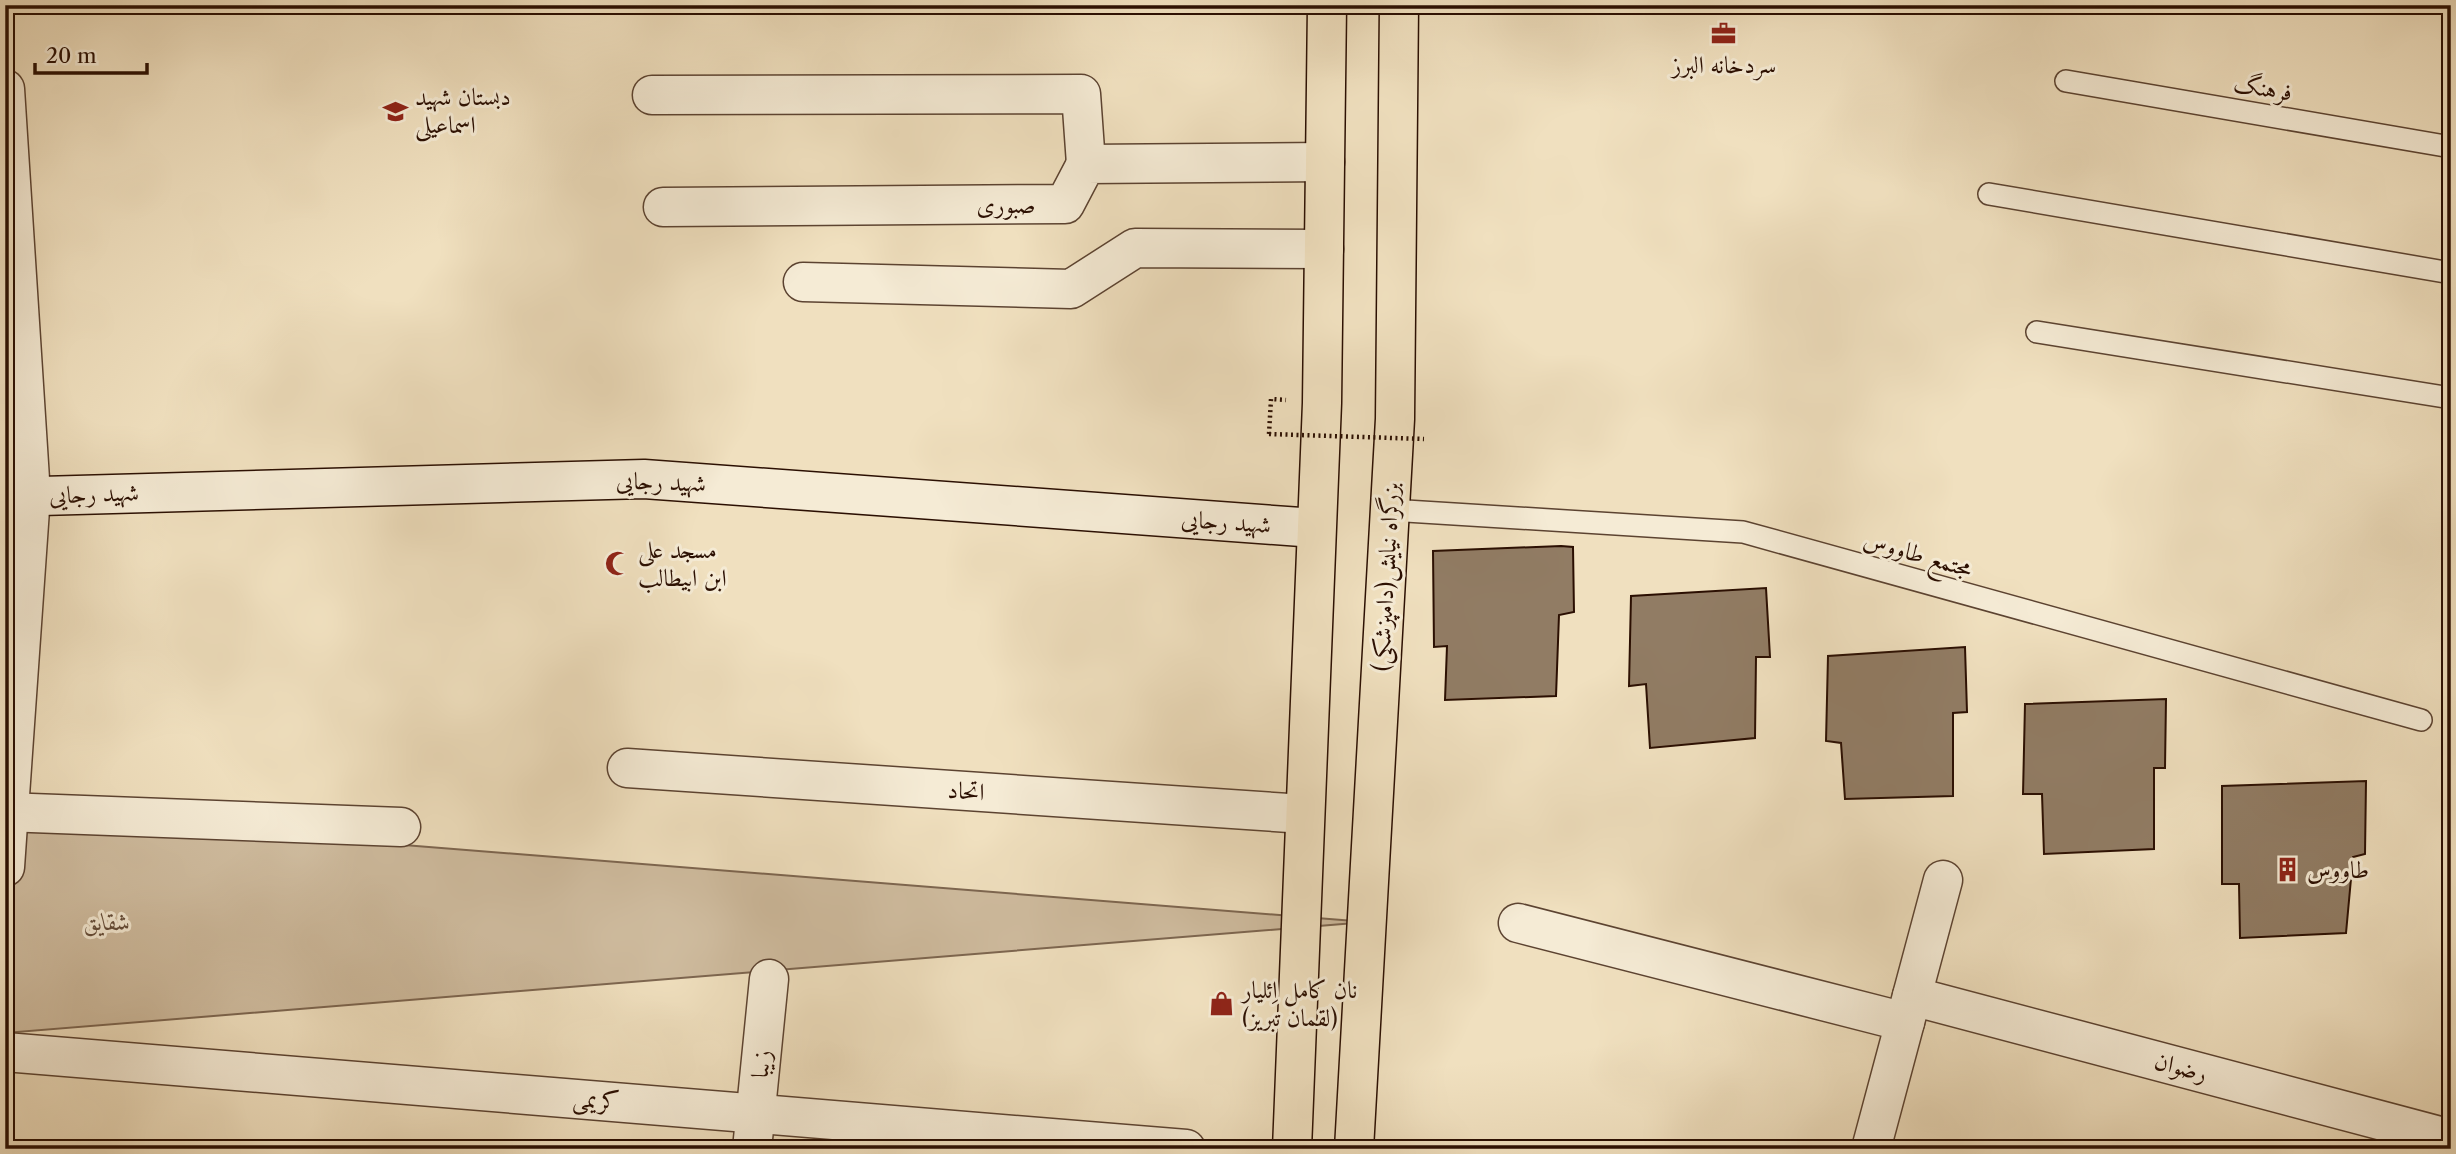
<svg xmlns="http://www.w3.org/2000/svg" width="2456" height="1154" font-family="'Libre Caslon Text',Amiri,serif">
	<rect width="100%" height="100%" fill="#f0e0bf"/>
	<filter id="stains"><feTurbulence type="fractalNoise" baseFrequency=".00286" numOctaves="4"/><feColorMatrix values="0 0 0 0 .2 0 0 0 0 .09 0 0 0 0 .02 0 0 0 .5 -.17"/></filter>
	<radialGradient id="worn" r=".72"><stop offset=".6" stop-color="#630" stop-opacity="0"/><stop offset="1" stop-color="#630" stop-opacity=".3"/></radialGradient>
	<path fill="#cfbc9f" stroke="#7d6650" stroke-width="2" d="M5,813L1367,922L5,1033Z"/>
	<g fill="#917c64" stroke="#2b0f02" stroke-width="2">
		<path d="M1561,546L1573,547L1574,612L1559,615L1556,696L1445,700L1447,646L1434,647L1433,551Z"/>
		<path d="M1766,588L1770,657H1756L1755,738L1650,748L1646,684L1629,686L1631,596Z"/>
		<path d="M1965,647L1967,712L1953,713V796L1845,799L1841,743L1826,741L1828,656Z"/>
		<path d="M2166,699L2165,768H2154V849L2044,854L2042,794H2023L2025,704Z"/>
		<path d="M2366,781L2365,854L2353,857L2346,933L2240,938L2239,884H2222V786Z"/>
	</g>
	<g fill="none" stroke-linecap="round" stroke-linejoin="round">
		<defs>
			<g id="service">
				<path d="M2066,81L2451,147"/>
				<path d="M1989,194L2451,273"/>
				<path d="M2037,332L2451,398"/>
				<path d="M1390,510L1743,532L2421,720"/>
			</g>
			<g id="minor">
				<path d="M5,89L31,495L5,867"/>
				<path d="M652,95L1081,94L1086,164"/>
				<path d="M663,207L1065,204L1086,164L1325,162"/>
				<path d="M803,282L1071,289L1135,248L1324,249"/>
				<path d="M627,768L1304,814"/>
				<path d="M5,812L401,827"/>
				<path d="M1518,923L1905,1022"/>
				<path d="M1912,996L2451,1139"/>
				<path d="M5,1052L1186,1149"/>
				<path d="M752,1149L769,979"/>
				<path d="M1871,1149L1943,880"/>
			</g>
			<path id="secondary" d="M5,497L644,479L1315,528"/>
			<g id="trunk">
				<path d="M1292,1149L1322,403L1327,5"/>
				<path d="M1354,1149L1395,419L1399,5"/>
			</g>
		</defs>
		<use href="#service" stroke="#5c4331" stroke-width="24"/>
		<use href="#minor" stroke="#5c4331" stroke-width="41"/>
		<use href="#secondary" stroke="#2b0f02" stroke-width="41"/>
		<use href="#trunk" stroke="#2b0f02" stroke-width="41"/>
		<path stroke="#2b0f02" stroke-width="4.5" stroke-dasharray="2 3.5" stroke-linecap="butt" d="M1269,434L1271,399L1286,400"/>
		<use href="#service" stroke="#f5ebd5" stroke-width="21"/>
		<use href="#minor" stroke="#f5ebd5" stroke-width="38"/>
		<use href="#secondary" stroke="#f5ebd5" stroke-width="38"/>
		<use href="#trunk" stroke="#f0e0bf" stroke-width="38"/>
		<path stroke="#2b0f02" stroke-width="4.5" stroke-dasharray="2 3.5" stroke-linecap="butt" d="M1269,434L1424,439"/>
	</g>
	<defs>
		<symbol id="office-bare" viewBox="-9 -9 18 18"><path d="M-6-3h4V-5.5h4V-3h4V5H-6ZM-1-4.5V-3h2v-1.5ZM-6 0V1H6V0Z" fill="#8f2418" stroke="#f5ebd5" stroke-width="2.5" paint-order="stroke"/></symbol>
		<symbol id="school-bare" viewBox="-9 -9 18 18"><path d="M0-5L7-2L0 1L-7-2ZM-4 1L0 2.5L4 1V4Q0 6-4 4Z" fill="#8f2418" stroke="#f5ebd5" stroke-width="2.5" paint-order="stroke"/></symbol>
		<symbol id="mosque-bare" viewBox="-9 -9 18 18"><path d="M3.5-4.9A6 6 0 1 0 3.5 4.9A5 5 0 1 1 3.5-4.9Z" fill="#8f2418" stroke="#f5ebd5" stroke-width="2.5" paint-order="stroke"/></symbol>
		<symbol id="building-bare" viewBox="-9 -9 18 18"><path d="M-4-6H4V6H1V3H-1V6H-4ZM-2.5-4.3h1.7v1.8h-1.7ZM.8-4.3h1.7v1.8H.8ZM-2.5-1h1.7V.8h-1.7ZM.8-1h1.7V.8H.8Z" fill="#8f2418" stroke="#f5ebd5" stroke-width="2.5" paint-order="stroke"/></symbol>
		<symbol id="shop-bare" viewBox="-9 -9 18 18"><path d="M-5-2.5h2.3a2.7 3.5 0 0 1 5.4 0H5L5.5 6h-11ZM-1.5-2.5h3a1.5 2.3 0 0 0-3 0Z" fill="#8f2418" stroke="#f5ebd5" stroke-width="2.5" paint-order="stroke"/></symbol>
	</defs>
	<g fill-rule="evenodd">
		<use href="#office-bare" x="1706" y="16" width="35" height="35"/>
		<use href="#school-bare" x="378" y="94" width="35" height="35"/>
		<use href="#mosque-bare" x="600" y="546" width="35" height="35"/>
		<use href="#building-bare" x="2270" y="852" width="35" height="35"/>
		<use href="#shop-bare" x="1204" y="986" width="35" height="35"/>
	</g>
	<g text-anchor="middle" stroke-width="6" stroke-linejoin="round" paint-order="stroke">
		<g font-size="24" fill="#2b0f02" stroke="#f5ebd5" text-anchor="start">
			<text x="1724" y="73" text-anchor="middle">سردخانه البرز</text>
			<text x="415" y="105">دبستان شهید<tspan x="415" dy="28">اسماعیلی</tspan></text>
			<text x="638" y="558">مسجد علی<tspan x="638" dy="28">ابن ابیطالب</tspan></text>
			<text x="2307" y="878">طاووس</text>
			<text x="1242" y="998">نان کامل اِئلیار<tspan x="1242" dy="28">(لقمان تبریز)</tspan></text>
		</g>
		<g font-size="24" fill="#2b0f02" stroke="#f5ebd5">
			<text transform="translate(2263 88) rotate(10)" y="8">فرهنگ</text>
			<text x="1006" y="213">صبوری</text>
			<text transform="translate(661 482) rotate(2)" y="8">شهید رجایی</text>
			<text transform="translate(94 494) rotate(-2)" y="8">شهید رجایی</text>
			<text transform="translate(1226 522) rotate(4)" y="8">شهید رجایی</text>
			<text transform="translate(1918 554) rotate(16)" y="8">مجتمع طاووس</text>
			<text transform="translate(1386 577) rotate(-87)" y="8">بزرگراه نیایش(دامپزشکی)</text>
			<text transform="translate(966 791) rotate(4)" y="8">اتحاد</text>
			<text transform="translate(761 1064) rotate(-84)" y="8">زیبا</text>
			<text transform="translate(2181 1067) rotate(15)" y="8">رضوان</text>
			<text transform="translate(596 1100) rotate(5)" y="8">کریمی</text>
		</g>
		<g font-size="24" font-style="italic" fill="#644c39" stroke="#f5ebd5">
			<text x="107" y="930">شقایق</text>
		</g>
	</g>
	<rect width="2456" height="1154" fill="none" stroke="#f0e0bf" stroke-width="28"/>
	<rect x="7" y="7" width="2442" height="1140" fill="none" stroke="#2b0f02" stroke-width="3.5"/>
	<rect x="14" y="14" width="2428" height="1126" fill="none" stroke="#2b0f02" stroke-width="2"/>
	<path d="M35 63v10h112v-10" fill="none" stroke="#2b0f02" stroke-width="3.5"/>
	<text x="46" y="63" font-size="21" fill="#2b0f02" stroke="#f5ebd5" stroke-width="5" paint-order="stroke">20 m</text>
	<rect width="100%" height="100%" filter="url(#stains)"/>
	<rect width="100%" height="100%" fill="url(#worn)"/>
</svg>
